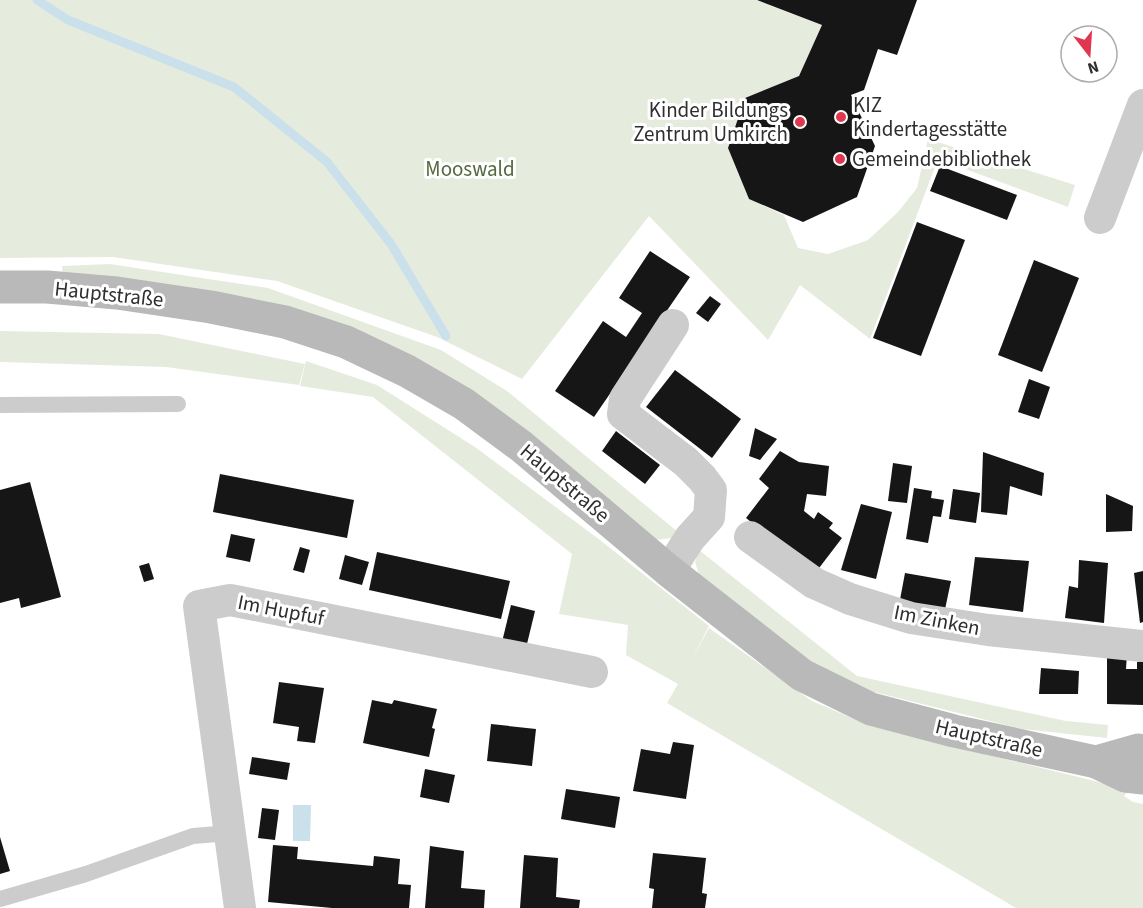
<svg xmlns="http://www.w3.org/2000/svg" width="1143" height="908" font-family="'Source Sans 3',sans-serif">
	<rect width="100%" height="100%" fill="#fff"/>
	<g fill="#e6ecdd">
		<path d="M0,0H756L822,25L799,76L745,98L728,148L749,199L784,215L798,248L828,254L868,240L898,212L917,188L928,139L1075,185L1068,207L938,159L870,339L800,285L768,340L649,216L522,379L437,337L277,281L113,257L0,258Z"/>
		<path d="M110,264L268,288L441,350L507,391L678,532L672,538L656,540L466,386L63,276L62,266Z"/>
		<path d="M0,331L159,334L305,364L299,385L166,367L0,362Z"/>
		<path d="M306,361L377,385L475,447L600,540L709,626L692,659L709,628L812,701L871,726L1111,785L1127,792L1124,796L1133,802L1143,804V908H1016L667,703L678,684L626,655L628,625L559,614L572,554L373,397L300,386Z"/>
		<path d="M699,550L857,676L1066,721L1108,725L1107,738L1022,729L866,690L807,660L700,577L695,562Z"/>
	</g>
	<path fill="#cae0eb" d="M293,805H311L310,841H293Z"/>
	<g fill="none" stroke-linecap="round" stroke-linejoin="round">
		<path stroke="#cae0eb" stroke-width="9" d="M37,0L68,20L234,87L327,162L391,244L446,336"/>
	</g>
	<g fill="#161616">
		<path d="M757,0H917L897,55L878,49L864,90L851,95L875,146L857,197L803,222L749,199L728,148L745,98L799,76L822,25Z"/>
		<path d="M940,166L1017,195L1007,220L930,191Z"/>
		<path d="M917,222L965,240L921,356L873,338Z"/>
		<path d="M650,251L690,277L594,417L555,391L603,321L626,337L642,313L619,298Z"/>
		<path d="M1034,260L1079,278L1042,372L998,355Z"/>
		<path d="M710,296L721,304L708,322L696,313Z"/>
		<path d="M675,370L741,419L712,458L646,407Z"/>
		<path d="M1029,379L1050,387L1039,419L1018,412Z"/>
		<path d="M755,428L777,439L760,460L749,456Z"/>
		<path d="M616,431L660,465L645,484L602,451Z"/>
		<path d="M780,451L799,462L829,466L826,496L807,494L804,511L814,519L818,512L833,523L829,528L842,538L816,572L746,518L769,488L759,479Z"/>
		<path d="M983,452L1044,473L1042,496L1010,486L1007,515L981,512Z"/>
		<path d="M893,463L912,466L907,503L888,501Z"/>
		<path d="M220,474L354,500L347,538L213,512Z"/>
		<path d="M30,482L61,597L21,608L19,598L0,603V490Z"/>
		<path d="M914,488L932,491L931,498L944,500L941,517L933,516L928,543L906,539Z"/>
		<path d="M953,489L980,493L976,523L949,519Z"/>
		<path d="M1106,494L1133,506L1132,531L1106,532Z"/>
		<path d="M861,504L892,512L876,579L841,570Z"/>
		<path d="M231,534L255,539L250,562L226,557Z"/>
		<path d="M300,547L310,550L304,573L293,570Z"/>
		<path d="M377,552L510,581L501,619L369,590Z"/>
		<path d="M345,555L369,562L362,585L339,579Z"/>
		<path d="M975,557L1029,561L1023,612L969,605Z"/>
		<path d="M1079,560L1108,563L1104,623L1065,618L1069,586L1078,588Z"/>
		<path d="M149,563L154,579L144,582L139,566Z"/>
		<path d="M1143,571V622L1140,623L1134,573Z"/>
		<path d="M905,573L951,581L944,614L899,605Z"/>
		<path d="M511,605L535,611L526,648L502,642Z"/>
		<path d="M1107,654H1127L1126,669H1137V662L1143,661V705L1107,704Z"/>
		<path d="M1041,668L1079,671L1078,694H1039Z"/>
		<path d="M279,682L324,688L315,743L297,741L299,727L273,723Z"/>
		<path d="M372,700L392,704L394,700L437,709L432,728L435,729L429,757L363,743Z"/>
		<path d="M491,724L536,729L532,766L487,761Z"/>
		<path d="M673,742L694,745L686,799L633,791L641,749L670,754Z"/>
		<path d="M252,757L290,763L287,780L249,774Z"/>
		<path d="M425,769L455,775L449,803L420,797Z"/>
		<path d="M566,789L620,797L615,828L561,819Z"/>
		<path d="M262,808L279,810L275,840L258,838Z"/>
		<path d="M0,837L10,871L0,874Z"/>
		<path d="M273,845L298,847L297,859L373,866L374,856L400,859L398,884L411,885L409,908H332L268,902Z"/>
		<path d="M430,846L464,851L461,888L485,890L484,908H425Z"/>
		<path d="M653,853L706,858L702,893L707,894L705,908H652L654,889L649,888Z"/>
		<path d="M524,855L558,858L556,897L580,900L579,908H520Z"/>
	</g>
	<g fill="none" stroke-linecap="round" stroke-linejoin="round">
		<g stroke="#ccc" stroke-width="16">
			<path d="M0,405L178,404"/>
			<path d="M0,899L86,874L193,836L230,833"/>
		</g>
		<g stroke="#ccc" stroke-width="32">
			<path d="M1100,218L1143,105"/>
			<path d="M750,537L814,583L850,599L911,618L988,630L1143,646"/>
			<path d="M669,571L690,538L709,517L711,490L702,478L686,462L623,414L625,399L673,325"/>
			<path d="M240,908L199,606L230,600L592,672"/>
		</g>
		<g stroke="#b9b9b9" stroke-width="33">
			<path d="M0,287H47L117,293L211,307L285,322L346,342L407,371L464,404L521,446L669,571L802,675L871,709L954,731L1096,762L1125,776L1143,778"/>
			<path d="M1096,762L1138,750L1143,751"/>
		</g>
	</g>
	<g fill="#df3750" stroke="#fff" stroke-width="2">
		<circle cx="841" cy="117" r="6"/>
		<circle cx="800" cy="122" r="6"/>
		<circle cx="840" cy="159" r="6"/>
	</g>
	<g text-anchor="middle" stroke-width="6" stroke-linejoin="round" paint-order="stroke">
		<g font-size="21" fill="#2f2f2f" stroke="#fff" text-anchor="start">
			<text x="853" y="112">KIZ<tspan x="853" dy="24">Kindertagesstätte</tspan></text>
			<text x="788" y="117" text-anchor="end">Kinder Bildungs<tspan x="788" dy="24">Zentrum Umkirch</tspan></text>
			<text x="852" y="166">Gemeindebibliothek</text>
		</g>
		<g font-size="21" fill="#55693e" stroke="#fff">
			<text x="470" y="176">Mooswald</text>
		</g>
		<g font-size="21" fill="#2f2f2f" stroke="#fff">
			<text transform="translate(109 294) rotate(6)" y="7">Hauptstraße</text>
			<text transform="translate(565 483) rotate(40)" y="7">Hauptstraße</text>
			<text transform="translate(281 610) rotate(11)" y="7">Im Hupfuf</text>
			<text transform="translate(937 620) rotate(11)" y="7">Im Zinken</text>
			<text transform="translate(989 738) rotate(13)" y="7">Hauptstraße</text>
		</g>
	</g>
	<g transform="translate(1089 54) rotate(163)"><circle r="28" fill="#ffffff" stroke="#acacac" stroke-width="1.5"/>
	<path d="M0-4.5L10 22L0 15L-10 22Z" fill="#df3750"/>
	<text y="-9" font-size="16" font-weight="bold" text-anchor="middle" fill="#2f2f2f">N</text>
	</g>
</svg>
